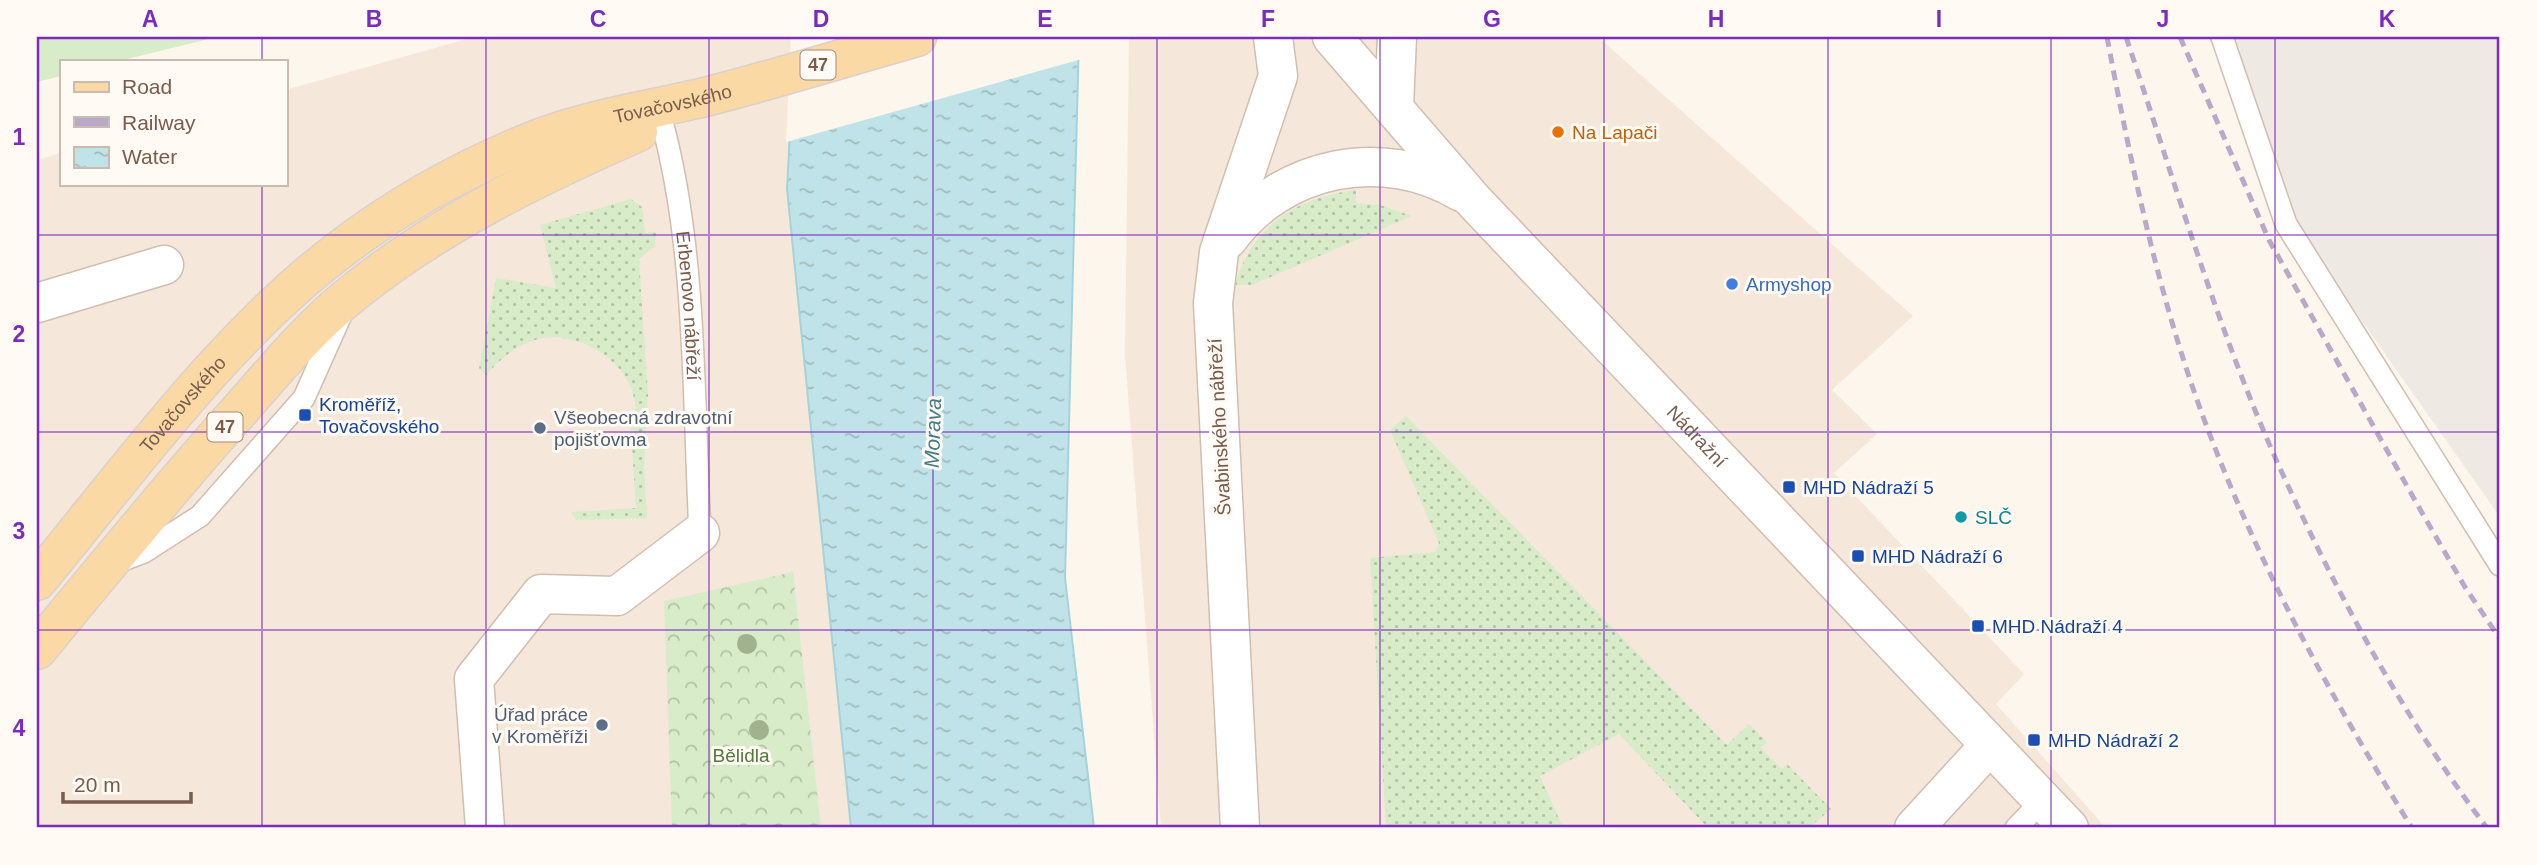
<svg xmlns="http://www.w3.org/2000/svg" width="2537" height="865" font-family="Helvetica,sans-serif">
	<defs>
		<pattern id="grass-dots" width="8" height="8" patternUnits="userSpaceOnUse" patternTransform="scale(1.75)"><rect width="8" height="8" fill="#d8ecc9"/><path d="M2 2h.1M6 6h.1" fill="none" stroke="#b4c2a5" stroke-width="1.8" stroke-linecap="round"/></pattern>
		<pattern id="forest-crowns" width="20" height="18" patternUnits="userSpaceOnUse" patternTransform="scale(1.75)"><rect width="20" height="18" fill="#d8ecc9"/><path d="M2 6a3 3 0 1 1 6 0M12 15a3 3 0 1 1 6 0" fill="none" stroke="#b4c2a5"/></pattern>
		<pattern id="water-ripples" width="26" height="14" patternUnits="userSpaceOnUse" patternTransform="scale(1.75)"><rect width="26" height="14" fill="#bfe3e8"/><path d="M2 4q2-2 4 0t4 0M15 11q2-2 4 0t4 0" fill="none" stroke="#a0bbbe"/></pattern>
	</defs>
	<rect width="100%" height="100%" fill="#fdf6ec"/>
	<g fill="#f5e8da">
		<path d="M474,37H795L787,189L851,828H37V160L61,153V184H285V90Z"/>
		<path d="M1129,37H1598L1913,316L1832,390L1877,434L1834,473L2024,674L1996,704L2106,828H1161L1125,355Z"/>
	</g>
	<path fill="#efe9e4" d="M2212,37H2500V517L2300,233Z"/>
	<g fill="url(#grass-dots)">
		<path d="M1356,190V203L1380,205L1412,216L1252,285H1235C1251,227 1297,197 1356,190Z"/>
		<path d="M631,199L642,207L645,233L656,232L655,246L639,259L648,394L644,467L647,518L576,520L571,512L636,508L630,415L636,414C635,405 634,395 631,387C615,351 567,327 529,342C511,349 499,361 486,375L479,368L496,278L556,288L540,225Z"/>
		<path d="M1406,416L1727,745L1749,724L1767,742L1761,748L1782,769L1787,764L1831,809L1809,828H1708L1619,734L1540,776L1563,828H1386L1370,558L1436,552L1439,543L1390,430Z"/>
	</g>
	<path fill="url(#forest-crowns)" d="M793,572L821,828H672L664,601Z"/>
	<path fill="#d8ecc9" d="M37,37H217L119,61H61V76L37,82Z"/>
	<path fill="url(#water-ripples)" stroke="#a5d3da" stroke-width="2" d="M795,37H1079L1065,578L1094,828H851L787,189Z"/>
	<path fill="#fdf6ec" d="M791,37H1083L1082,59L786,142Z"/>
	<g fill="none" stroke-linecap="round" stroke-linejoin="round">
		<defs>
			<g id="lane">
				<path d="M2222,37L2286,224L2500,565"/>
				<path id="s1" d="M662,122C697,251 693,400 700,533"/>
				<path d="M115,563L144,552L200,516L304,398L341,315"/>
				<path d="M2016,828L2043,800"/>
			</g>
			<g id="street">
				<path id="s2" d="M1332,37L1472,199L2069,828"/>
				<path d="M1394,106L1397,37"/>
				<path d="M1228,239C1281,166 1383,145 1461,192"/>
				<path d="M37,303L164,265"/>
				<path d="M485,828L474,679L541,594L617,596L700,533"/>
				<path d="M1240,828L1213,303L1219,252L1278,76L1273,37"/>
				<path d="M1914,828L1990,745"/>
			</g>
			<g id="primary">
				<path id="s3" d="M37,581C128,471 224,338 337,252C399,204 470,165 543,137C591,119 654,109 705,97C776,79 846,57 917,37"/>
				<path d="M37,650C103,570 169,489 239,411C275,370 310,327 353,293C439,224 538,176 638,132"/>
			</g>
		</defs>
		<use href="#lane" stroke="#d1beb0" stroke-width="24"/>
		<use href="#street" stroke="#d1beb0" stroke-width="41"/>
		<use href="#primary" stroke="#dad1cd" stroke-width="41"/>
		<use href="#lane" stroke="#fff" stroke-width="21"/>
		<use href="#street" stroke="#fff" stroke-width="38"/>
		<use href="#primary" stroke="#fbd9a5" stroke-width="38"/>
		<g stroke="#b9a8c9" stroke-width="5" stroke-dasharray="10 7" stroke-linecap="butt">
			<path d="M2107,37C2130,159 2155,280 2196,397C2250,550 2327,691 2412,828"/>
			<path d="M2126,37C2174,179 2217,329 2279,466C2336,592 2403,717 2487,828"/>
			<path d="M2180,37L2269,240L2421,511L2465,587L2500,639"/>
		</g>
	</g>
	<g fill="#a0b28e">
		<circle cx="747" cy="644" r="10"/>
		<circle cx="759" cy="730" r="10"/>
	</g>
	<path fill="none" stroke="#7b2cbf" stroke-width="2" stroke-opacity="0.55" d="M262,37V61M486,37V828M709,37V828M933,37V828M1157,37V828M1380,37V828M1604,37V828M1828,37V828M2051,37V828M2275,37V828M262,184V828M37,235H2500M37,432H2500M37,630H2500"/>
	<circle fill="#e8710a" stroke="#fffaf3" stroke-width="2.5" cx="1558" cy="132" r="7"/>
	<circle fill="#3f7fe0" stroke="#fffaf3" stroke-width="2.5" cx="1732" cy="284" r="7"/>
	<g fill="#1a4fb4" stroke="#fffaf3" stroke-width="2.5">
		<rect x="298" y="408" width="14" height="14" rx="3.5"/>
		<rect x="1782" y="480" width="14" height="14" rx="3.5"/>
		<rect x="1851" y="549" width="14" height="14" rx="3.5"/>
		<rect x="1971" y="619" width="14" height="14" rx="3.5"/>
		<rect x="2027" y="733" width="14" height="14" rx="3.5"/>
	</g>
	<g fill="#5c6f8a" stroke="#fffaf3" stroke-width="2.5">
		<circle cx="540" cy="428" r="7"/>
		<circle cx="602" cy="725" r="7"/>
	</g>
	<circle fill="#0f9aa8" stroke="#fffaf3" stroke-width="2.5" cx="1961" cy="517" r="7"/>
	<g text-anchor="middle" stroke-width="6" stroke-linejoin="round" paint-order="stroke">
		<g fill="#fffaf3" stroke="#a28b7f" stroke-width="2">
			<rect x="800.5" y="50.5" width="35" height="29" rx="5"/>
			<rect x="207.5" y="412.5" width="35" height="29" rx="5"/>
		</g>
		<g font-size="18" font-weight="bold" fill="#7a5c4d">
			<text x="818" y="71">47</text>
			<text x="225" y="433">47</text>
		</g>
		<g font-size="19" fill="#7a5c4d" stroke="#fffaf3">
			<text dy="7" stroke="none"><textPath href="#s3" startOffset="817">Tovačovského</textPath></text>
			<text dy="7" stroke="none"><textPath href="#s1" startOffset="186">Erbenovo nábřeží</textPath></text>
			<text dy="7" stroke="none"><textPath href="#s3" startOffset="229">Tovačovského</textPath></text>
			<text transform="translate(1219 427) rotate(-93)" y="7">Švabinského nábřeží</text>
			<text dy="7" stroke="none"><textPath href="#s2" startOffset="541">Nádražní</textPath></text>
		</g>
		<g font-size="19" fill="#c56008" stroke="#fffaf3" text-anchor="start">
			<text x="1572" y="139">Na Lapači</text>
		</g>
		<g font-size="19" fill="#366cbe" stroke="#fffaf3" text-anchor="start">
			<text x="1746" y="291">Armyshop</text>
		</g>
		<g font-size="19" fill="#164399" stroke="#fffaf3" text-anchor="start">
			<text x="319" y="411">Kroměříž,<tspan x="319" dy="22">Tovačovského</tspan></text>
			<text x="1803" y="494">MHD Nádraží 5</text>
			<text x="1872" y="563">MHD Nádraží 6</text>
			<text x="1992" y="633">MHD Nádraží 4</text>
			<text x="2048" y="747">MHD Nádraží 2</text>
		</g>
		<g font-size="19" fill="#4e5e75" stroke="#fffaf3" text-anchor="start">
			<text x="554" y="424">Všeobecná zdravotní<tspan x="554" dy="22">pojišťovma</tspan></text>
			<text x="588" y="721" text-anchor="end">Úřad práce<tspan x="588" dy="22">v Kroměříži</tspan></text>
		</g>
		<g font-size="19" fill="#0d838f" stroke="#fffaf3" text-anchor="start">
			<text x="1975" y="524">SLČ</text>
		</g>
		<g font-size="19" fill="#537a41" stroke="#fffaf3">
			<text x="741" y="762">Bělidla</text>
		</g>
		<g font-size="21" font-style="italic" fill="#437c86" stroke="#fffaf3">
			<text transform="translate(933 433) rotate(-88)" y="7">Morava</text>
		</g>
	</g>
	<rect width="2537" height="865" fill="none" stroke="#fffaf3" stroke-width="77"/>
	<rect x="60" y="60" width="228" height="126" fill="#fffaf3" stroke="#cabbb1" stroke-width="2"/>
	<rect x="74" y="82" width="35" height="10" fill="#fbd9a5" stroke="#cabbb1" stroke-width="2"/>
	<text x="122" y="94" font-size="21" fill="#7a5c4d">Road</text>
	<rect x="74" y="117" width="35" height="10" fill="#b9a8c9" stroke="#cabbb1" stroke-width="2"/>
	<text x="122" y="130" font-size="21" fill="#7a5c4d">Railway</text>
	<rect x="74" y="147" width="35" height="21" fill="url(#water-ripples)" stroke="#cabbb1" stroke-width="2"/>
	<text x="122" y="164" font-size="21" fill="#7a5c4d">Water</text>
	<path d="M63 792v10h128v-10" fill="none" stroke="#7a5c4d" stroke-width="3.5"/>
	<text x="74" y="792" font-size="21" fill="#7a5c4d" stroke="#fffaf3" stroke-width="5" paint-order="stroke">20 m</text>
	<rect x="38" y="38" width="2460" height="788" fill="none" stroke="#7b2cbf" stroke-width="2.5"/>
	<g font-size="23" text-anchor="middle" font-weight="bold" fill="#7b2cbf">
		<text x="150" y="27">A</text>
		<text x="374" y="27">B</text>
		<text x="598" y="27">C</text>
		<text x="821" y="27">D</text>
		<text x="1045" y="27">E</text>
		<text x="1268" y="27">F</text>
		<text x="1492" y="27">G</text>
		<text x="1716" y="27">H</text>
		<text x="1939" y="27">I</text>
		<text x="2163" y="27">J</text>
		<text x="2387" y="27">K</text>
		<text x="19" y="145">1</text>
		<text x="19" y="342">2</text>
		<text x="19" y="539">3</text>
		<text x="19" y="736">4</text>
	</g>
</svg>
